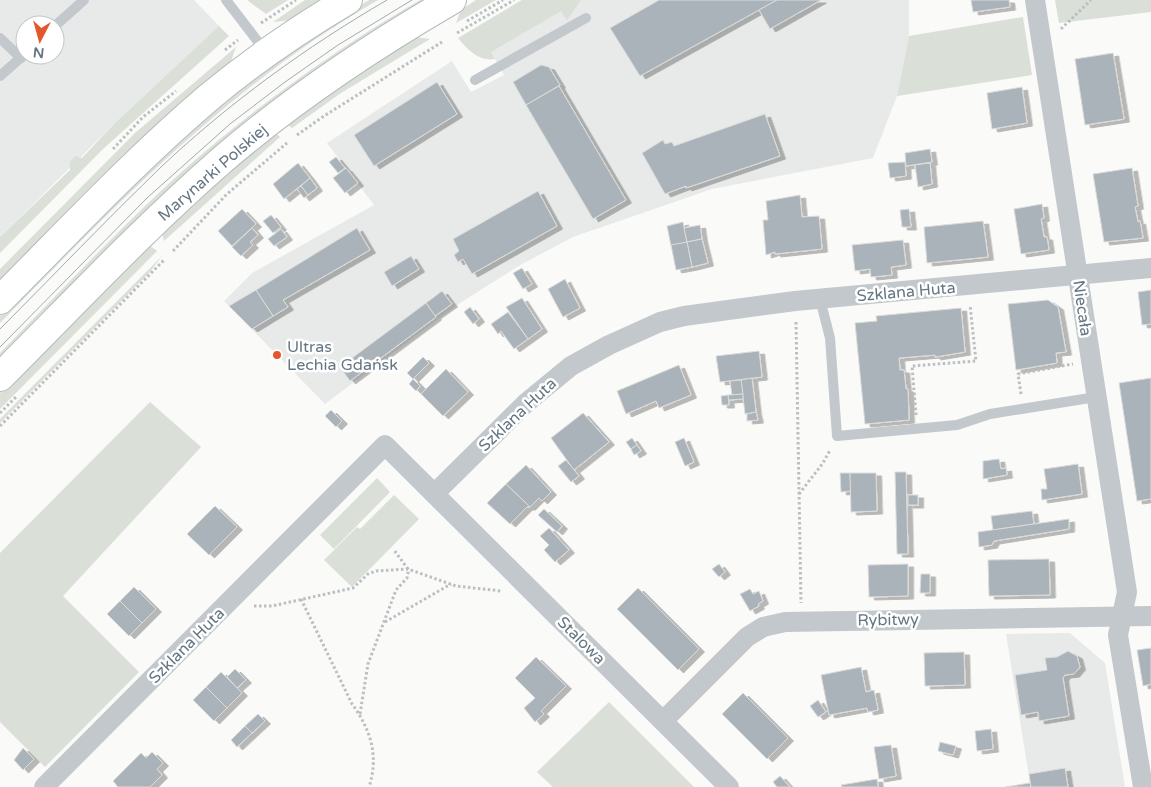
<svg xmlns="http://www.w3.org/2000/svg" width="1151" height="787" font-family="'Varela Round',sans-serif">
	<defs>
		<filter id="shadow"><feDropShadow dx="5.5" dy="3" stdDeviation="0" flood-color="#0004"/></filter>
	</defs>
	<rect width="100%" height="100%" fill="#fafaf8"/>
	<g fill="#e8e9e9" fill-rule="evenodd">
		<path d="M0,0H194L219,26L114,124L0,237ZM25,25H55V55H25Z"/>
		<path d="M522,0H909V36L897,96L873,158L712,189L573,237L522,264L457,305L325,404L224,301L252,273L374,205L327,143L452,61L471,92L504,75L477,27Z"/>
		<path d="M1070,633L1105,663L1125,787H1005L1030,783L1006,634Z"/>
	</g>
	<g fill="#dadfd7">
		<path d="M247,0H288L266,14Z"/>
		<path d="M305,0H326L291,20L273,22Z"/>
		<path d="M369,0H378C229,86 119,202 0,323V316C76,241 148,161 232,94C276,60 322,30 369,0Z"/>
		<path d="M420,0H429L0,360V353C61,291 121,226 186,168C259,104 336,49 420,0Z"/>
		<path d="M476,0H496L456,23L461,10Z"/>
		<path d="M522,0H581L567,20L561,11L491,52L495,59C479,62 467,49 458,38Z"/>
		<path d="M1055,0H1151V12L1059,23Z"/>
		<path d="M1023,17L1032,75L897,96L909,36Z"/>
		<path d="M219,26L229,36L103,149L0,253V237L70,170V162L75,156L82,158L114,124Z"/>
		<path d="M414,37L430,39L341,93L292,128L289,126L291,119Z"/>
		<path d="M236,47L230,64L0,283V269L135,133Z"/>
		<path d="M275,132L280,137L164,241L162,233L191,203Z"/>
		<path d="M149,245L157,251L0,409V393Z"/>
		<path d="M162,256L150,272L0,423V419Z"/>
		<path d="M150,402L201,447L63,596L139,672L45,767L0,722V553Z"/>
		<path d="M377,478L390,492L334,549L320,535Z"/>
		<path d="M394,495L419,519L352,587L324,560L357,527L360,529Z"/>
		<path d="M609,702L694,787H553L537,772Z"/>
	</g>
	<g fill="#aab3b9" stroke="#dcdcda" filter="url(#shadow)">
		<path d="M659,0H777L640,76L610,28Z"/>
		<path d="M777,0H821L770,29L759,10Z"/>
		<path d="M971,0H1009L1010,7L973,12Z"/>
		<path d="M1113,53L1124,119L1085,125L1075,59Z"/>
		<path d="M541,65L549,67L560,85L526,105L513,82Z"/>
		<path d="M437,82L457,114L374,166L354,135Z"/>
		<path d="M559,86L626,200L593,219L526,105Z"/>
		<path d="M1022,87L1027,123L992,129L987,93Z"/>
		<path d="M765,114L780,156L686,188V186L665,194L642,153L663,140L665,144L672,142L674,146Z"/>
		<path d="M930,149L932,162L906,166L905,153Z"/>
		<path d="M336,157L345,168L338,173L329,162Z"/>
		<path d="M905,162L906,176L890,178L888,163Z"/>
		<path d="M298,163L310,178L284,199L273,184Z"/>
		<path d="M930,163L932,184L918,187L915,165Z"/>
		<path d="M346,168L358,183L345,193L333,178Z"/>
		<path d="M1132,168L1138,206L1135,207L1138,222L1140,221L1143,238L1104,242L1093,174Z"/>
		<path d="M310,178L317,188L308,195L301,186Z"/>
		<path d="M301,186L308,195L304,198L297,189Z"/>
		<path d="M538,191L557,226L472,274L463,259L458,262L454,255L459,251L453,239Z"/>
		<path d="M800,195L802,217L819,216L822,249L775,254V252L766,255L763,220H768L766,201Z"/>
		<path d="M1042,204L1044,218L1041,219L1044,237H1047L1049,250L1021,254L1014,209Z"/>
		<path d="M242,209L256,224L232,246L218,231Z"/>
		<path d="M909,209L911,227H902L900,210Z"/>
		<path d="M271,215L281,227L273,233L263,221Z"/>
		<path d="M983,221L988,257L927,263L924,227Z"/>
		<path d="M683,222L687,242L671,246L667,226Z"/>
		<path d="M700,225L702,239L687,242L684,228Z"/>
		<path d="M252,228L258,235L250,242L253,245L241,256L232,247Z"/>
		<path d="M357,228L370,250L283,300L288,307L273,316L256,290Z"/>
		<path d="M281,229L287,237L274,246L268,239Z"/>
		<path d="M702,239L708,263L692,267L687,242Z"/>
		<path d="M903,240L906,265L891,267L892,275L871,277L870,269L855,271L852,245Z"/>
		<path d="M687,242L692,267L676,270L671,245Z"/>
		<path d="M411,256L419,269L392,286L384,272Z"/>
		<path d="M522,268L532,284L523,289L513,273Z"/>
		<path d="M565,279L580,308L563,317L548,289Z"/>
		<path d="M256,290L273,316L252,329L229,306Z"/>
		<path d="M1151,290V324L1142,325L1138,292Z"/>
		<path d="M442,291L452,304L435,316L426,303Z"/>
		<path d="M522,298L542,329L528,339L506,307Z"/>
		<path d="M1048,300L1058,307L1066,352L1056,353L1057,363L1016,370L1008,304Z"/>
		<path d="M426,303L436,317L350,381L340,367Z"/>
		<path d="M470,307L479,319L473,324L464,312Z"/>
		<path d="M961,308L965,352L935,357V355L899,358L900,370H904L906,389H908L909,420L865,424L855,323L877,321L876,316Z"/>
		<path d="M508,312L528,339L514,349L501,331L498,334L491,324Z"/>
		<path d="M759,351L762,377L720,382L716,356Z"/>
		<path d="M423,357L429,363L413,379L407,373Z"/>
		<path d="M679,365L691,395L659,408L656,401L626,414L617,391Z"/>
		<path d="M446,369L468,392L443,416L421,394Z"/>
		<path d="M752,378L756,412L745,414L741,380Z"/>
		<path d="M1151,378V499L1137,501L1119,383Z"/>
		<path d="M413,379L420,386L416,391L409,384Z"/>
		<path d="M741,380L743,394L732,395L730,381Z"/>
		<path d="M743,394V399L728,400V395Z"/>
		<path d="M728,395L729,405H722L721,396Z"/>
		<path d="M331,410L342,421L336,427L325,416Z"/>
		<path d="M756,412L758,420L747,421V414Z"/>
		<path d="M583,413L609,442L574,470L551,438Z"/>
		<path d="M632,438L637,445L631,449L626,442Z"/>
		<path d="M684,438L694,462L685,466L675,442Z"/>
		<path d="M637,445L641,451L634,455L631,449Z"/>
		<path d="M999,459L1001,469L1006,468L1007,475L983,479V461Z"/>
		<path d="M566,460L579,476L571,482L558,466Z"/>
		<path d="M1078,464L1082,494L1042,500L1041,489H1047L1044,469Z"/>
		<path d="M526,465L551,492L542,501L539,498L530,507L506,484Z"/>
		<path d="M895,472H906L908,554H897Z"/>
		<path d="M840,473H850L851,491L841,492Z"/>
		<path d="M850,473H876L877,511L851,512Z"/>
		<path d="M506,484L530,507H527L510,524L487,503Z"/>
		<rect x="908" y="495" width="10" height="10"/>
		<path d="M215,506L237,527L209,555L187,534Z"/>
		<path d="M544,509L562,526L557,532L538,515Z"/>
		<path d="M1032,511L1034,524L993,530L991,516Z"/>
		<path d="M1069,519V529L994,541L992,545L979,547L978,532Z"/>
		<path d="M549,528L569,550L555,562L544,550L549,545L540,536Z"/>
		<path d="M1049,559L1050,595L989,596L988,560Z"/>
		<path d="M719,564L725,572L719,577L712,569Z"/>
		<path d="M908,564V596L869,597L868,565Z"/>
		<path d="M921,574H930V593H920Z"/>
		<path d="M134,587L156,609L142,623L120,601Z"/>
		<path d="M638,588L699,649L678,670L617,609Z"/>
		<path d="M750,589L753,594L759,591L763,601L758,604L759,606L750,611L740,594Z"/>
		<path d="M120,601L142,623L129,636L107,614Z"/>
		<path d="M1151,648V684L1143,686L1137,650Z"/>
		<path d="M1068,651L1077,656L1080,667L1074,674L1065,675L1063,678L1069,716L1039,721L1038,712L1021,715L1015,675L1047,670L1045,658L1057,657Z"/>
		<path d="M964,652L965,685L925,686L924,653Z"/>
		<path d="M536,657L566,686L541,711L544,714L535,722L524,708L535,698L515,678Z"/>
		<path d="M861,667L866,692L874,690L878,710L868,712L867,708L829,715L821,675Z"/>
		<path d="M235,669L246,680L237,688L227,677Z"/>
		<path d="M221,672L242,693L227,708L206,687Z"/>
		<path d="M206,687L227,708L214,721L193,700Z"/>
		<path d="M743,693L788,738L767,759L722,714Z"/>
		<path d="M818,700L826,712L818,717L810,706Z"/>
		<path d="M258,714L265,721L252,733L245,726Z"/>
		<path d="M245,726L252,733L237,747L231,740Z"/>
		<path d="M991,729L993,749L977,751L975,731Z"/>
		<path d="M940,742L956,746L953,755L938,751Z"/>
		<path d="M891,745L896,776L879,779L874,747Z"/>
		<path d="M23,748L34,759L23,770L14,760Z"/>
		<path d="M152,752L163,763L157,769L162,775L150,787H118L113,781L141,753L146,758Z"/>
		<path d="M1065,768L1068,787H1031L1029,774Z"/>
		<path d="M780,776L790,787H777L773,782Z"/>
		<path d="M877,779L878,787H842L841,785Z"/>
		<path d="M1030,783L1031,787H1005Z"/>
	</g>
	<g fill="none" stroke-linecap="round" stroke-linejoin="round">
		<defs>
			<g id="primary">
				<path d="M0,300C68,232 134,161 208,98C251,62 299,29 348,0"/>
				<path d="M0,377C73,304 144,228 222,160C293,99 371,47 452,0"/>
			</g>
		</defs>
		<use href="#primary" stroke="#b5babe" stroke-width="30"/>
		<g stroke="#bbbfc2" stroke-width="3" stroke-dasharray="2.5 2.5" stroke-linecap="butt">
			<path d="M467,21L503,0"/>
			<path d="M261,23L296,0"/>
			<path d="M1061,29L1091,0"/>
			<path d="M457,33L514,0"/>
			<path d="M225,50L238,40"/>
			<path d="M297,135L324,116L442,42"/>
			<path d="M113,149L143,117L176,91"/>
			<path d="M173,251L227,194L287,143"/>
			<path d="M796,322L801,603"/>
			<path d="M1021,394L1018,374L1073,364"/>
			<path d="M0,413L17,396"/>
			<path d="M916,415L912,366L976,361L970,305"/>
			<path d="M0,426L165,259"/>
			<path d="M799,494L823,463L830,450"/>
			<path d="M301,599L352,704C371,730 379,756 369,787"/>
			<path d="M254,606H272L353,588L368,574L376,571L408,569L456,586L501,591"/>
			<path d="M385,622L451,584"/>
			<path d="M360,714L368,664L396,590L407,578L408,573V569L394,550"/>
		</g>
		<g stroke="#c3c8cc" stroke-width="10">
			<path d="M226,0L266,52"/>
			<path d="M55,26L84,0"/>
			<path d="M0,38L21,58"/>
			<path d="M0,76L25,54"/>
			<path d="M475,80L586,18"/>
			<path d="M820,299L830,338L837,436L957,425L990,414L1096,397"/>
		</g>
		<g stroke="#c3c8cc" stroke-width="20">
			<path d="M1035,0L1127,592L1118,635L1143,787"/>
			<path d="M435,493L526,403L571,366L609,345L660,322L684,316L795,301L1151,268"/>
			<path d="M663,721L747,637L763,627L785,622L1151,616"/>
			<path d="M44,787L385,445L729,787"/>
		</g>
		<use href="#primary" stroke="#fff" stroke-width="28"/>
		<g stroke="#a2aab0" stroke-width="1">
			<path d="M0,329C54,275 106,220 161,167C229,103 306,47 387,0"/>
			<path d="M0,347L147,198L230,124L285,82L338,45L412,0"/>
		</g>
	</g>
	<circle fill="#e4572e" stroke="#fff" stroke-width="2" cx="277" cy="355" r="5"/>
	<g text-anchor="middle" stroke-width="5" stroke-linejoin="round" paint-order="stroke">
		<g font-size="16" fill="#657683" stroke="#fff">
			<text transform="translate(212 172) rotate(-41)" y="6">Marynarki Polskiej</text>
			<text transform="translate(906 291) rotate(-5)" y="6">Szklana Huta</text>
			<text transform="translate(1083 308) rotate(82)" y="6">Niecała</text>
			<text transform="translate(517 414) rotate(-43)" y="6">Szklana Huta</text>
			<text transform="translate(888 619) rotate(-1)" y="6">Rybitwy</text>
			<text transform="translate(582 640) rotate(45)" y="6">Stalowa</text>
			<text transform="translate(186 645) rotate(-45)" y="6">Szklana Huta</text>
		</g>
		<g font-size="16" fill="#657683" stroke="#fff" text-anchor="start">
			<text x="287" y="352">Ultras<tspan x="287" dy="18">Lechia Gdańsk</tspan></text>
		</g>
	</g>
	<g transform="translate(40 40) rotate(186)"><circle r="24" fill="#ffffff" stroke="#c1c8cd"/>
	<path d="M0-4L9 19L0 12L-9 19Z" fill="#e4572e"/>
	<text y="-8" font-size="14" font-weight="bold" text-anchor="middle" fill="#657683">N</text>
	</g>
</svg>
